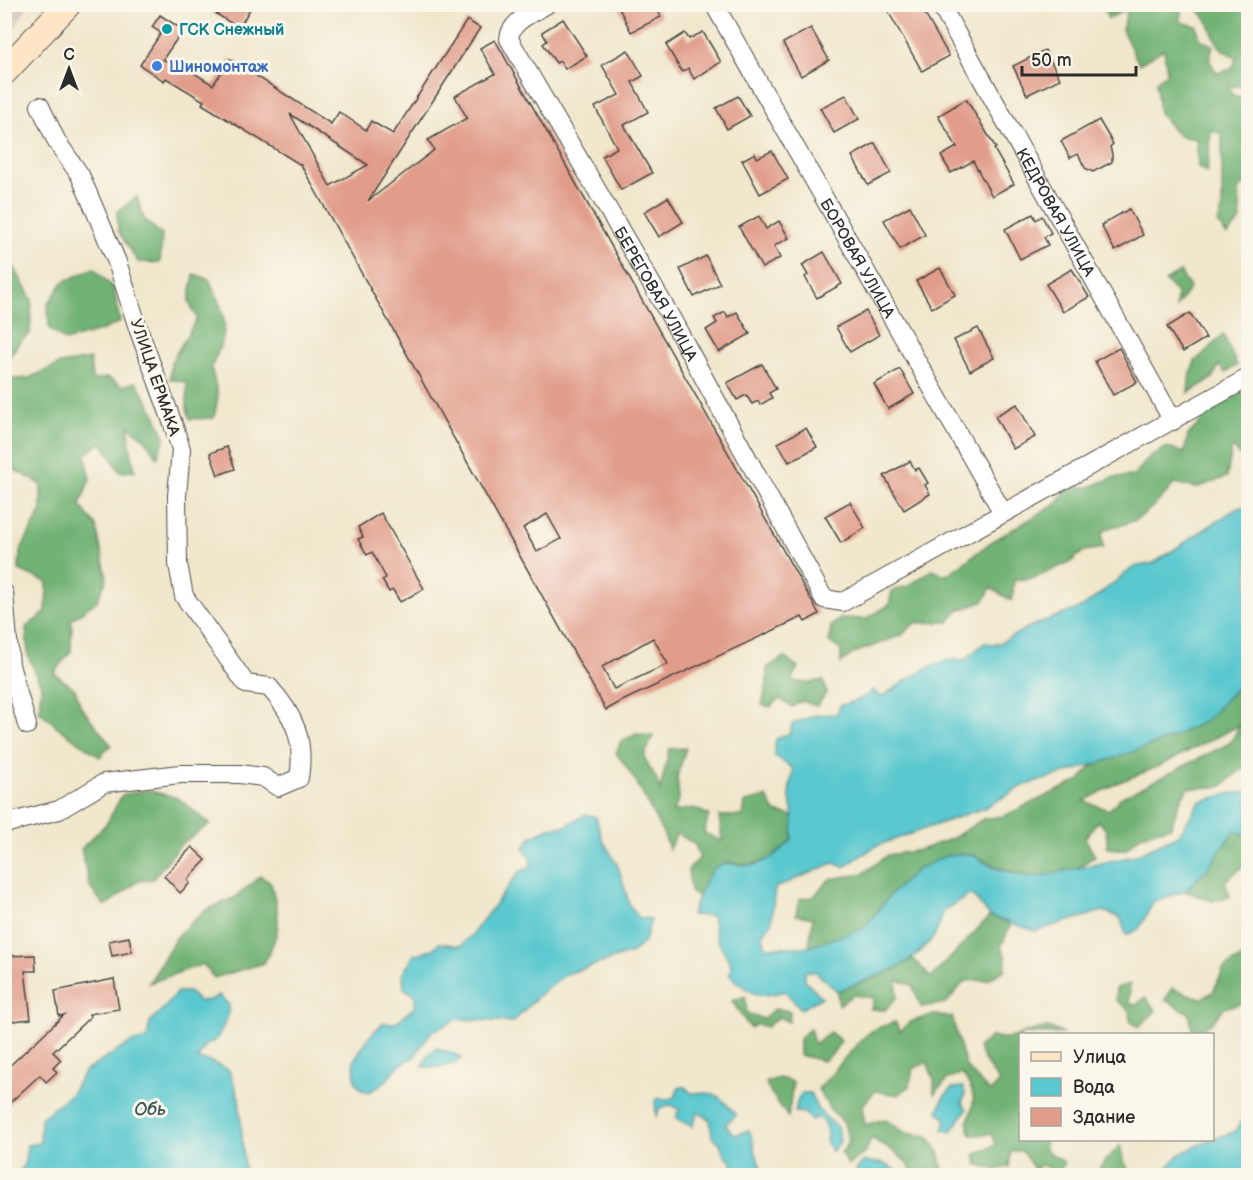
<svg xmlns="http://www.w3.org/2000/svg" width="1253" height="1180" font-family="'Balsamiq Sans',sans-serif">
	<rect width="100%" height="100%" fill="#fbf7ec"/>
	<filter id="ink" filterUnits="userSpaceOnUse"><feTurbulence type="fractalNoise" baseFrequency=".0167" numOctaves="2"/><feDisplacementMap in="SourceGraphic" scale="12" xChannelSelector="R" yChannelSelector="G"/><feConvolveMatrix kernelMatrix="1 2 1 2 8 2 1 2 1" color-interpolation-filters="sRGB"/></filter>
	<filter id="wash" filterUnits="userSpaceOnUse"><feTurbulence type="fractalNoise" baseFrequency=".008" numOctaves="4" result="noise"/><feDisplacementMap in="SourceGraphic" scale="24" xChannelSelector="R" yChannelSelector="G"/><feGaussianBlur stdDeviation="1.35" result="paint"/><feColorMatrix in="noise" values="0 0 0 0 0 0 0 0 0 0 0 0 0 0 0 0 0 1.4 0 .05"/><feComposite in="paint" operator="in"/></filter>
	<g filter="url(#wash)">
		<rect width="100%" height="100%" fill="#f0e7cc"/>
		<path fill="#cfc1ba" d="M5,4L29,5L15,27H5Z"/>
		<g fill="#71b274" stroke="#4e6e50" stroke-width="1.5" fill-rule="evenodd">
			<path d="M1103,5H1181V22L1197,26L1200,39L1213,45L1209,60L1217,73L1232,69L1236,58C1220,49 1217,46 1211,29C1209,21 1199,11 1194,5H1248V88L1246,85L1229,87L1232,95L1248,98V182L1239,188L1241,220L1227,235L1218,224L1222,207V134L1211,130L1207,173L1198,167L1196,139L1179,136L1159,113L1156,81L1167,73L1164,49L1139,64L1122,30L1128,8L1108,19Z"/>
			<path d="M137,197L144,219L162,235L160,263L138,262L118,231L117,212Z"/>
			<path d="M4,264L13,265L32,300L30,334L20,341L8,359L5,360Z"/>
			<path d="M94,268L114,289L120,322L103,330L65,341L49,328L48,304L63,282Z"/>
			<path d="M1180,272L1190,288L1176,307L1177,293L1165,281Z"/>
			<path d="M194,274L209,279C226,318 232,327 211,367L218,396L214,418L190,419L187,408V383L170,379L171,362L197,319L189,301Z"/>
			<path d="M1223,334L1237,365L1225,373L1219,365L1213,378L1188,393L1189,379L1195,361L1208,350Z"/>
			<path d="M90,359L92,380L108,378L122,386L136,382L152,408L165,437L157,458L145,439L129,426L130,446L135,471L120,472L102,442L86,454L90,479L80,505L96,526L107,578L97,601L72,619L71,651L54,673L75,689L81,707L111,745L100,757L60,729L39,711L41,685L28,656L26,627L46,612L47,582L19,570L20,551L41,512V484L4,464L5,454L9,450L12,436L5,433V380L29,378L60,364Z"/>
			<path d="M1248,392V457L1244,459L1232,447L1227,477L1196,488L1175,483C1163,497 1146,517 1128,523C1115,528 1116,522 1102,533L1103,548L1084,551L1072,561L1035,578L1014,580L1012,601L991,588L983,602L957,611L949,622L915,623L902,635L854,653L841,663V650L829,642L831,626L841,618L866,619L889,605L892,591L908,586L932,570L947,575L994,540L1058,503L1067,487H1089L1115,477L1134,476L1150,456L1167,447L1184,453L1188,435L1210,412L1231,393Z"/>
			<path d="M784,657L798,667L791,681L809,683L823,680L827,692L817,706L802,701L792,707L780,699L770,707L762,705L767,685V668Z"/>
			<path d="M1248,676V764L1221,787L1188,788L1179,802L1171,827L1142,835L1125,850L1108,848L1106,830L1098,821L1085,838L1095,856C1087,861 1079,868 1071,871C1034,882 1003,872 971,854L892,893L864,928L809,947L813,918L796,915L799,899L813,897L830,879L862,874L888,855L920,850L953,838L983,819L1004,816L1080,780L1093,765L1171,738L1205,721ZM1240,725L1230,743L1120,798L1109,810L1084,801L1117,783L1155,768Z"/>
			<path d="M637,734L653,736L644,757L656,778L660,791L669,749L686,748L677,777L679,799L673,812L694,808L709,815L704,833L722,841L719,816H743L745,802L767,797L775,812L793,816L792,840L772,858L751,865L727,862L713,870L698,896L691,893L688,870L700,858L695,845L677,833L669,849C665,834 658,824 651,810C640,789 631,771 616,753L621,741Z"/>
			<path d="M147,790L178,798L210,824L180,845L153,879L139,881L105,906L90,888L81,849L107,823L122,795Z"/>
			<path d="M1234,831L1248,835V863L1225,881L1230,897L1212,901L1185,891L1208,868Z"/>
			<path d="M260,876L271,883C280,921 283,927 264,963L214,978L203,964L149,983L177,936L204,911L236,897Z"/>
			<path d="M990,916L1011,924L1001,947L1006,958L1005,970L987,980L965,981L946,1003L921,1007L912,985L897,980V997L885,1010L871,1009L874,998L853,995L839,1005L837,991L887,973L913,958L931,978Z"/>
			<path d="M1248,954V1002L1224,1008L1211,1024L1193,1034L1189,1013L1165,1000L1172,988L1201,999L1213,992L1224,968Z"/>
			<path d="M1130,984L1129,1003L1138,1004L1145,997L1156,1011L1138,1027L1130,1021L1129,1010L1116,1000V988Z"/>
			<path d="M745,996L747,1013L763,1019L774,1009L790,1011L789,1022L778,1017L767,1027L757,1024L750,1028L732,1001Z"/>
			<path d="M933,1015L952,1017L966,1067L990,1092L1000,1082L989,1068L978,1048L990,1037C997,1038 1006,1039 1014,1037C1030,1032 1047,1022 1063,1034H1020V1140H1045V1150L1064,1162L1059,1174L1040,1164L1036,1172L1022,1151H1011L1009,1167L995,1170L977,1164L975,1154L996,1145L992,1134L971,1135L967,1122C977,1102 975,1090 962,1074L948,1079L934,1094V1080L927,1062L913,1069L909,1087L898,1095L875,1091L862,1106L865,1125L884,1119L906,1133L927,1136L939,1152L944,1175H914C906,1156 889,1148 871,1138L866,1152L848,1165L841,1153L849,1142L844,1123L829,1108L818,1089C837,1071 849,1049 869,1033C875,1027 887,1025 895,1022L900,1031L910,1022Z"/>
			<path d="M810,1028L814,1044L830,1032L841,1041L833,1053L823,1061L799,1055V1039Z"/>
			<path d="M779,1078L793,1082L788,1117L769,1090L766,1082Z"/>
			<path d="M1121,1145L1124,1161L1131,1174L1130,1176L1094,1175L1106,1160Z"/>
		</g>
		<g fill="#5ac8cf" stroke="#427a7d" stroke-width="1.5">
			<path d="M1247,487H1248V676L1205,721L1171,738L1115,758L1023,786L984,808L876,846L844,867L833,863L775,888L771,924L762,934L766,947H809L864,928L892,893L918,869L947,855L971,854L993,867L1021,876H1042L1133,856L1179,835L1199,802L1228,794L1248,791V835L1234,831L1208,868L1185,891L1154,901L1139,929L1126,935L1120,917L1103,911L1035,931L990,916L971,894L944,910C941,918 939,929 934,936C911,969 872,977 837,991L816,972L805,971V980L822,997L801,1009L785,991C756,1000 753,994 730,976L731,964L717,939L712,916L691,915C696,902 704,878 714,869C726,858 740,868 754,865C770,861 780,851 792,840L793,816L789,793L793,769L774,755L776,739L790,733L792,724L816,715L836,714L841,705C854,702 864,699 873,690L881,697C905,683 936,655 965,660L984,643L998,644L1031,626L1083,607L1134,567L1154,563L1234,510L1247,505Z"/>
			<path d="M586,814L596,817L602,839L618,866L630,906L639,918L651,919L645,941L632,953L566,974L539,995L513,1022L457,1019L431,1032L414,1057L398,1066L387,1080L370,1092L362,1090L355,1081L354,1060L369,1037L383,1023H395L415,1007V995L404,988L403,973L414,955L433,949L439,943L460,946L471,936L519,872L531,867L530,857L524,848L531,837L549,828L566,826Z"/>
			<path d="M177,992H189L198,1001L211,1000L219,995L229,1005L228,1016L217,1039L205,1046L197,1059L209,1061L229,1070L239,1098L245,1175H18L25,1162L27,1145L40,1143L41,1118L71,1094L84,1072L130,1043L147,1039L150,1022L166,1006Z"/>
			<path d="M436,1048L450,1052L462,1058C451,1068 437,1068 423,1067L428,1055Z"/>
			<path d="M679,1087H685L691,1093C717,1091 720,1096 736,1115L725,1125L736,1135L749,1130C755,1145 756,1165 767,1175H737L731,1161L724,1155L720,1143L712,1137L710,1120L698,1112L692,1127L676,1118L679,1110L672,1105L661,1107L656,1116L655,1101L659,1098L666,1100L675,1097Z"/>
			<path d="M963,1087L965,1094L962,1103L967,1109L951,1132L943,1130L946,1119L938,1111L943,1098L952,1088Z"/>
			<path d="M802,1093H810L818,1110L837,1127L840,1142L832,1151L826,1143C828,1131 827,1125 818,1117L811,1120L805,1113L795,1112L797,1102Z"/>
			<path d="M1244,1117L1248,1121V1175H1166L1165,1170L1180,1154L1209,1140L1234,1132Z"/>
			<path d="M863,1162L882,1163L899,1172V1175H862L856,1170Z"/>
		</g>
		<g id="blocks">
			<g fill="#e19c8a" fill-rule="evenodd">
				<path d="M200,4H253L239,28Z"/>
				<path d="M617,4H655L661,17L631,32Z"/>
				<path d="M884,4H919L949,56L922,71Z"/>
				<path d="M160,15L183,30L163,59L183,72L186,68L213,85L230,59L331,124L339,112L366,130L371,121L393,134L467,20L480,28L368,201L434,150L428,140L467,118L455,96L495,74L480,48L495,40L819,614L805,622L802,617L622,701L606,710L301,165L202,104L204,101L166,78L164,81L140,65L161,33L152,27ZM290,114L368,165L330,186ZM547,514L561,539L537,552L523,528ZM653,638L668,664L614,689L602,667Z"/>
				<path d="M563,19L587,56L565,69L560,61L556,63L543,44L547,41L542,32Z"/>
				<path d="M811,28L829,60L801,76L783,43Z"/>
				<path d="M703,32L721,62L694,79L688,68L682,72L666,45L685,33L689,39Z"/>
				<path d="M628,50L643,76L632,82L648,112L624,125L652,173L621,190L602,156L617,148L595,107L619,95L602,65Z"/>
				<path d="M1045,50L1060,79L1027,95L1013,66Z"/>
				<path d="M846,95L859,119L834,133L820,108Z"/>
				<path d="M738,96L750,116L727,129L716,108Z"/>
				<path d="M966,99L996,148L994,149L1014,184L992,196L973,161L951,173L941,156L957,147L938,116Z"/>
				<path d="M1099,120L1113,144L1110,147L1112,154V162L1093,172L1085,168L1078,154L1070,158L1061,141Z"/>
				<path d="M875,143L891,173L868,185L852,156Z"/>
				<path d="M772,151L788,179L760,194L742,160L755,153L757,158Z"/>
				<path d="M668,197L683,222L659,237L644,212Z"/>
				<path d="M910,206L925,235L900,249L884,220Z"/>
				<path d="M1129,209L1143,235L1115,251L1101,225Z"/>
				<path d="M1033,214L1036,220L1042,216L1051,233L1044,237L1048,245L1020,259L1005,229Z"/>
				<path d="M759,216L766,229L779,221L789,238L774,246L780,258L762,268L739,227Z"/>
				<path d="M824,252L842,284L817,298L805,277L808,275L802,265Z"/>
				<path d="M706,256L720,284L694,297L680,269Z"/>
				<path d="M940,268L955,295L932,308L916,281Z"/>
				<path d="M1072,269L1089,297L1063,312L1046,284Z"/>
				<path d="M866,311L879,335L850,352L836,327Z"/>
				<path d="M725,312L728,317L737,312L750,334L719,352L706,330L717,323L714,318Z"/>
				<path d="M1190,313L1206,338L1183,352L1167,327Z"/>
				<path d="M978,328L994,358L970,371L954,340Z"/>
				<path d="M1119,348L1137,382L1113,395L1095,361Z"/>
				<path d="M762,364L776,389L769,393L772,398L760,405L758,401L752,404L746,395L737,400L727,383Z"/>
				<path d="M900,369L914,394L888,409L874,384Z"/>
				<path d="M1017,404L1035,437L1013,449L995,416Z"/>
				<path d="M806,428L817,447L789,462L778,443Z"/>
				<path d="M227,447L235,469L218,475L210,453Z"/>
				<path d="M910,461L915,470L919,468L928,483L925,485L930,494L904,510L884,476Z"/>
				<path d="M850,502L865,528L841,543L825,516Z"/>
				<path d="M381,513L424,589L400,602L393,590L389,592L382,580L386,578L372,552L367,555L358,539L363,537L358,527Z"/>
				<path d="M192,847L206,860L187,880L190,883L180,893L164,876Z"/>
				<path d="M129,937L132,952L112,956L109,941Z"/>
				<path d="M35,955L36,971H25L31,1019L4,1022V956Z"/>
				<path d="M114,979L119,1009L89,1014L90,1017L53,1052L61,1060L53,1068L57,1072L46,1082L40,1075L4,1108V1071L64,1015L59,1016L55,991Z"/>
			</g>
		</g>
	</g>
	<g filter="url(#ink)">
		<use href="#blocks" fill-opacity="0" stroke="#494743" stroke-width="1.5"/>
		<g fill="none" stroke-linecap="round" stroke-linejoin="round">
			<defs>
				<g id="street">
					<path id="s1" d="M547,4C533,13 510,21 509,39L669,314L824,599L843,602L1248,378"/>
					<path id="s2" d="M714,4L1003,513"/>
					<path id="s3" d="M940,4L1173,421"/>
					<path d="M4,593L10,665L27,725"/>
					<path d="M4,824L59,810L104,783L180,774H240L263,777L278,787L299,778C305,740 295,716 269,687L246,684L184,596L178,564L177,496L181,449L173,424L138,328L117,262L80,175L57,142L40,106"/>
				</g>
				<path id="secondary" d="M4,72L68,4"/>
			</defs>
			<use href="#street" stroke="#494743" stroke-width="20"/>
			<use href="#secondary" stroke="#494743" stroke-width="28"/>
			<use href="#street" stroke="#fff" stroke-width="18"/>
			<use href="#secondary" stroke="#fde5c5" stroke-width="26"/>
		</g>
	</g>
	<circle fill="#0f9aa8" stroke="#fbf7ec" stroke-width="2" cx="167" cy="29" r="6"/>
	<circle fill="#3f7fe0" stroke="#fbf7ec" stroke-width="2" cx="157" cy="66" r="6"/>
	<g text-anchor="middle" stroke-width="6" stroke-linejoin="round" paint-order="stroke">
		<g font-size="16" font-weight="bold" fill="#0d838f" stroke="#fbf7ec" text-anchor="start">
			<text x="179" y="35">ГСК Снежный</text>
		</g>
		<g font-size="16" font-weight="bold" fill="#366cbe" stroke="#fbf7ec" text-anchor="start">
			<text x="169" y="72">Шиномонтаж</text>
		</g>
		<g font-size="16" fill="#2b2b2b" stroke="#fbf7ec">
			<text dy="6" stroke="none"><textPath href="#s3" startOffset="238">КЕДРОВАЯ УЛИЦА</textPath></text>
			<text dy="6" stroke="none"><textPath href="#s2" startOffset="292">БОРОВАЯ УЛИЦА</textPath></text>
			<text dy="6" stroke="none"><textPath href="#s1" startOffset="348">БЕРЕГОВАЯ УЛИЦА</textPath></text>
			<text transform="translate(156 377) rotate(71)" y="6">УЛИЦА ЕРМАКА</text>
		</g>
		<g font-size="18" font-style="italic" fill="#395a5c" stroke="#fbf7ec">
			<text x="150" y="1115">Обь</text>
		</g>
	</g>
	<rect width="1253" height="1180" fill="none" stroke="#fbf7ec" stroke-width="24"/>
	<rect x="1019" y="1033" width="195" height="108" fill="#fbf7ec" stroke="#a8a59f" stroke-width="1.5"/>
	<rect x="1031" y="1052" width="30" height="9" fill="#fde5c5" stroke="#a8a59f" stroke-width="1.5"/>
	<text x="1073" y="1063" font-size="18" fill="#2b2b2b">Улица</text>
	<rect x="1031" y="1078" width="30" height="18" fill="#5ac8cf" stroke="#a8a59f" stroke-width="1.5"/>
	<text x="1073" y="1093" font-size="18" fill="#2b2b2b">Вода</text>
	<rect x="1031" y="1108" width="30" height="18" fill="#e19c8a" stroke="#a8a59f" stroke-width="1.5"/>
	<text x="1073" y="1123" font-size="18" fill="#2b2b2b">Здание</text>
	<g transform="translate(69 69)" stroke="#fbf7ec" stroke-width="4.5" paint-order="stroke">
	<path d="M0-4.5L10 22L0 15L-10 22Z" fill="#2b2b2b"/>
	<text y="-9" font-size="16" font-weight="bold" text-anchor="middle" fill="#2b2b2b">С</text>
	</g>
	<path d="M1022 66v9h114v-9" fill="none" stroke="#2b2b2b" stroke-width="3"/>
	<text x="1031" y="66" font-size="18" fill="#2b2b2b" stroke="#fbf7ec" stroke-width="4.5" paint-order="stroke">50 m</text>
</svg>
